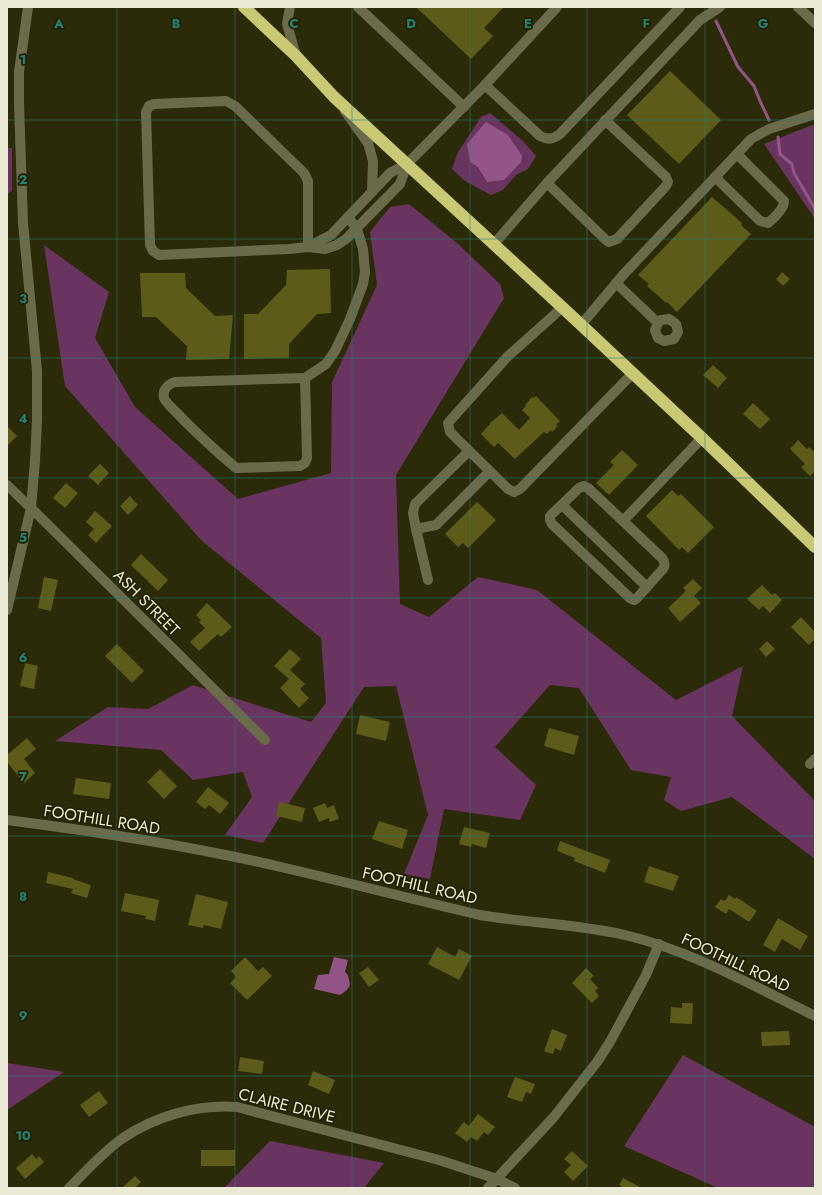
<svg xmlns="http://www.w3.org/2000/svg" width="822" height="1195" font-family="Jost,sans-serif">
	<rect width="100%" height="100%" fill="#2b2a09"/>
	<g fill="#693560">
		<path d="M490,113L524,142L536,156L528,169L516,175L503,190L491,195L465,181L452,169L458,152L481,117Z"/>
		<path d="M815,124V219L764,144Z"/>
		<path d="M7,148H12V191L7,194Z"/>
		<path d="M409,204L457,243L500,284L504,298L396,475L400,604L429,617L478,577L537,590L676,700L743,666L732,716L815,801V859L732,797L681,811L664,800L671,777L631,770L579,688L550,685L495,747L536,785L520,820L444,809L430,879L404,874L428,815L396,686L364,687L263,843L225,835L252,797L243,772L193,780L161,750L55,741L108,707L148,709L193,685L311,722L326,703L321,638L202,541L65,386L44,245L109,292L95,338L135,407L238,499L331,473L332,382L377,285L370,232L390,207Z"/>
		<path d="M683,1055L815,1127V1188H718L624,1146Z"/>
		<path d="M7,1063L64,1072L7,1110Z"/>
		<path d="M270,1141L384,1163L364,1188H224Z"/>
	</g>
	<g fill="#935587">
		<path d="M486,122L508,135L522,156L521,162L504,180L487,182L478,167L470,162L467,144Z"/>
		<path d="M334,957L348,960L345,972L348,975L350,985L347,990L340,995L314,989L318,975L329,974Z"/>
	</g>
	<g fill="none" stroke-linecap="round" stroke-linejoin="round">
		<g stroke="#935587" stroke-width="3">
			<path d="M716,21L738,67L754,86L760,101L769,120"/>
			<path d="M778,137L780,154L792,164L794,173L815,209"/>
		</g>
	</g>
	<g fill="#5c5b19">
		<path d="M416,7H504L484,28L493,36L471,59Z"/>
		<path d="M670,71L721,120L679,164L627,115Z"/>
		<path d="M712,197L742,223L741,225L751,234L677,312L667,302L666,303L647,286L649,284L638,275Z"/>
		<path d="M330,269L331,313L317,314L289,344V358L244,359V314H258L286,285L287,270Z"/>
		<path d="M782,272L790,279L783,286L776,279Z"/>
		<path d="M140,273H185L186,288L215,316L233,315L229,359L186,360L187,346L156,317H142Z"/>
		<path d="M713,365L727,378L718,388L703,375Z"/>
		<path d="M536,396L560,421L556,425L558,426L552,432L551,430L547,434L544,432L515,459L498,443L494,447L481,434L490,424V423L502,413L519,430L530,418L522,410L526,406L525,405L532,397L534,398Z"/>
		<path d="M753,403L770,419L760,429L743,414Z"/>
		<path d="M7,426L17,436L7,446Z"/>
		<path d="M798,440L807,449L809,447L815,452V471L810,476L801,467L805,464L790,449Z"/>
		<path d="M622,450L638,465L609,495L596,483L614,465L610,462Z"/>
		<path d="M100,464L109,473L98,485L88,476Z"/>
		<path d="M66,483L78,493L65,508L53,498Z"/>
		<path d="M672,490L678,496L681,494L714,527L688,553L682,547L679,550L646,516Z"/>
		<path d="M130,496L138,505L128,515L120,506Z"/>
		<path d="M477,502L496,520L468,548L463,543L458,547L445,534Z"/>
		<path d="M95,511L112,526L96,543L88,535L94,529L86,522Z"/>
		<path d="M141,554L168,580L158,591L131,565Z"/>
		<path d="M44,577L58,580L51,611L38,608Z"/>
		<path d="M693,579L702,588L694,596L701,603L680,622L668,608L686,591L683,588Z"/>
		<path d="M762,585L772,595L775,593L782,600L770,613L763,606L759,610L747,599Z"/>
		<path d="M207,603L232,627L221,637L218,634L199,651L190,642L205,628L199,622L201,620L196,615Z"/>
		<path d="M801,617L815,632V639L809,645L791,627Z"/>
		<path d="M767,641L775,649L766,657L759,649Z"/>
		<path d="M117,644L144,671L132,683L105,656Z"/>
		<path d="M290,649L301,659L290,670L305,684L300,689L309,698L299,708L280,688L289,679L274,666Z"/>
		<path d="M25,663L38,666L34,689L20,686Z"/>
		<path d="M360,715L390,722L386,741L356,734Z"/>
		<path d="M549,728L579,736L574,755L544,746Z"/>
		<path d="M27,738L36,749L24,759L35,773L24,783L7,762V755Z"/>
		<path d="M160,769L177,786L164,799L147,782Z"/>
		<path d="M76,778L111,783L109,799L73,794Z"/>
		<path d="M208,787L229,803L220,814L209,805L205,809L196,802Z"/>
		<path d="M279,802L305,808L302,822L276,816Z"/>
		<path d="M325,803L327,808L334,805L339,819L330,822L329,818L319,822L313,808Z"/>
		<path d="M379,821L408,830L402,849L372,839Z"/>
		<path d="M464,827L490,833L486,848L472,844L471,847L459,844Z"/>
		<path d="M560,841L610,860L605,873L574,861L575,858L557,851Z"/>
		<path d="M649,866L679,876L673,891L644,882Z"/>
		<path d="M48,872L73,878V879L91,885L87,898L71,893L73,889L46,883Z"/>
		<path d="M125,893L159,900L155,921L145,919L146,916L121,911Z"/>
		<path d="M196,894L228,902L221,929L204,925L203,928L188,925Z"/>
		<path d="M729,895L735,899L736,897L757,911L749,922L729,909L726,914L715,907L721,899L725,901Z"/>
		<path d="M778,918L808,936L800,950L782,939L775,952L763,945Z"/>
		<path d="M437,947L455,957L459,949L472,956L459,980L428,964Z"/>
		<path d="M245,957L258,971L263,967L272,976L247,1000L230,983L236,977L231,971Z"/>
		<path d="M368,967L379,980L369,987L359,973Z"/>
		<path d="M586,968L594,976L590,979L598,988L595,991L599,996L592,1003L572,983Z"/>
		<path d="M682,1003H693L692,1024L670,1023L671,1007L682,1008Z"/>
		<path d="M552,1029L567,1035L561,1051L555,1048L553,1054L544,1051Z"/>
		<path d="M789,1031L790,1045L762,1046L761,1032Z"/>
		<path d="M240,1057L264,1061L262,1074L238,1071Z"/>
		<path d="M313,1071L335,1080L329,1094L308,1085Z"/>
		<path d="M515,1077L535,1084L531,1094L526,1092L522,1102L507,1097Z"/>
		<path d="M99,1091L108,1103L89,1117L80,1105Z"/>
		<path d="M478,1114L495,1127L488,1135L484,1132L477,1141L471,1137L467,1142L455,1133L464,1122L469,1126Z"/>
		<rect x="201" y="1150" width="34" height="16"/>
		<path d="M572,1151L588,1166L573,1181L564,1172L571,1165L564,1159Z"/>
		<path d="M32,1154L36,1159L39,1156L44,1162L25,1179L16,1168Z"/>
		<path d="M135,1176L141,1182L135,1188H122Z"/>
		<path d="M623,1178L642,1188H624L619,1185Z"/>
	</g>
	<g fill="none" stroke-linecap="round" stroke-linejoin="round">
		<g stroke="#6b6b4b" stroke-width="10">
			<path d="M290,7L287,24L296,56"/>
			<path d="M358,7L464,107"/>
			<path d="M798,7L815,23"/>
			<path d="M485,85L540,136C547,140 554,139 560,134L680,7"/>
			<path d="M345,111L368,143L373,161L372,191"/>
			<path d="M715,177L760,221L768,223C774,218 784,209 784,201L737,154"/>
			<path d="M547,183L606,240L609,242L617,239L666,186L668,182L666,177L605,120"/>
			<path d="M494,244L547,183L700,20L720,7"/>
			<path d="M308,247V181L304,173L235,106L226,101L154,104L149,106L146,112L150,245L153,251L159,255L289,249L308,247L325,249L337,245L346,239L400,184L407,164"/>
			<path d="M308,247L331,235L390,173L407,164L485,85L557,7"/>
			<path d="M616,283L658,323L655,330L658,338L664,341L674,339L678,332L676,324L669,319L661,320L658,323"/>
			<path d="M562,307L553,316L507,357L448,423L450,432L508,489L514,492L520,489L633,373"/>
			<path d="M581,325L623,275L751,139L769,129L815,114"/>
			<path d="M305,378L307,458L305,463L300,466L236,468C215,450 195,432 176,412C172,408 166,403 164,398C162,390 168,384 175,382L305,378L326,364L335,351L350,319L363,284L365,272L363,249L357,229L348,217"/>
			<path d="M469,451L415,504L413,513L416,529L436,525L489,472"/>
			<path d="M7,485L31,508L265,740"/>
			<path d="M562,505L647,587"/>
			<path d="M623,521L661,557C665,561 666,566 662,570L637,598L634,600L630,598L552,524L550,520V516L579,488L584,486L588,488L623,521L702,438"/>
			<path d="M416,529L428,580"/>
			<path d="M7,610L31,508L35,461L37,420V371L23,223L19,103V72L28,7"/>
			<path d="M810,764L815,759"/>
			<path d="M7,820C100,832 193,846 285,868C350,883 415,900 480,915C528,923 577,924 625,935C692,951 753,986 815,1016"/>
			<path d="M69,1188C86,1171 103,1152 123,1138C156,1116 197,1104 237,1107L439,1160L497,1179L515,1188"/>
			<path d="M488,1188L553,1118L597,1062L610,1042L646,975L659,944"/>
		</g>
		<path stroke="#c9c874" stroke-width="12" d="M244,7L296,56L334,97L562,307L702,438L815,547"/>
	</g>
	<path fill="none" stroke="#258278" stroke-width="1" stroke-opacity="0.55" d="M117,7V1188M235,7V1188M352,7V1188M470,7V1188M587,7V1188M705,7V1188M7,120H815M7,239H815M7,358H815M7,478H815M7,598H815M7,717H815M7,836H815M7,956H815M7,1076H815"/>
	<g text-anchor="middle" stroke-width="3.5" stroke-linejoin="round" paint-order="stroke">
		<g font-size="16" fill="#eaead7" stroke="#212001">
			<text transform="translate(147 602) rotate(45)" y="6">ASH STREET</text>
			<text transform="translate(102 819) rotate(9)" y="6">FOOTHILL ROAD</text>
			<text transform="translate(420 885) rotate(13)" y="6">FOOTHILL ROAD</text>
			<text transform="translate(736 962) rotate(25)" y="6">FOOTHILL ROAD</text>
			<text transform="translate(287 1105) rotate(14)" y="6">CLAIRE DRIVE</text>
		</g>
	</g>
	<g font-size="13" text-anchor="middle" font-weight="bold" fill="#258278" stroke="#212001" stroke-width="3.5" stroke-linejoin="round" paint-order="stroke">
		<text x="59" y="28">A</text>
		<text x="176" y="28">B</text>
		<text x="294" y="28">C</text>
		<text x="411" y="28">D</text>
		<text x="528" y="28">E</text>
		<text x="646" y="28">F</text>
		<text x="763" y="28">G</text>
		<text x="23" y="64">1</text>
		<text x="23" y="184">2</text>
		<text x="23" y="303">3</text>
		<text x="23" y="423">4</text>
		<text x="23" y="542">5</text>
		<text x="23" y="662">6</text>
		<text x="23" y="781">7</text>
		<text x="23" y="901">8</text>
		<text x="23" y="1020">9</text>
		<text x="23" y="1140">10</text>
	</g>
	<rect width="822" height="1195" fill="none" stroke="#eaead7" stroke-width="16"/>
</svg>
